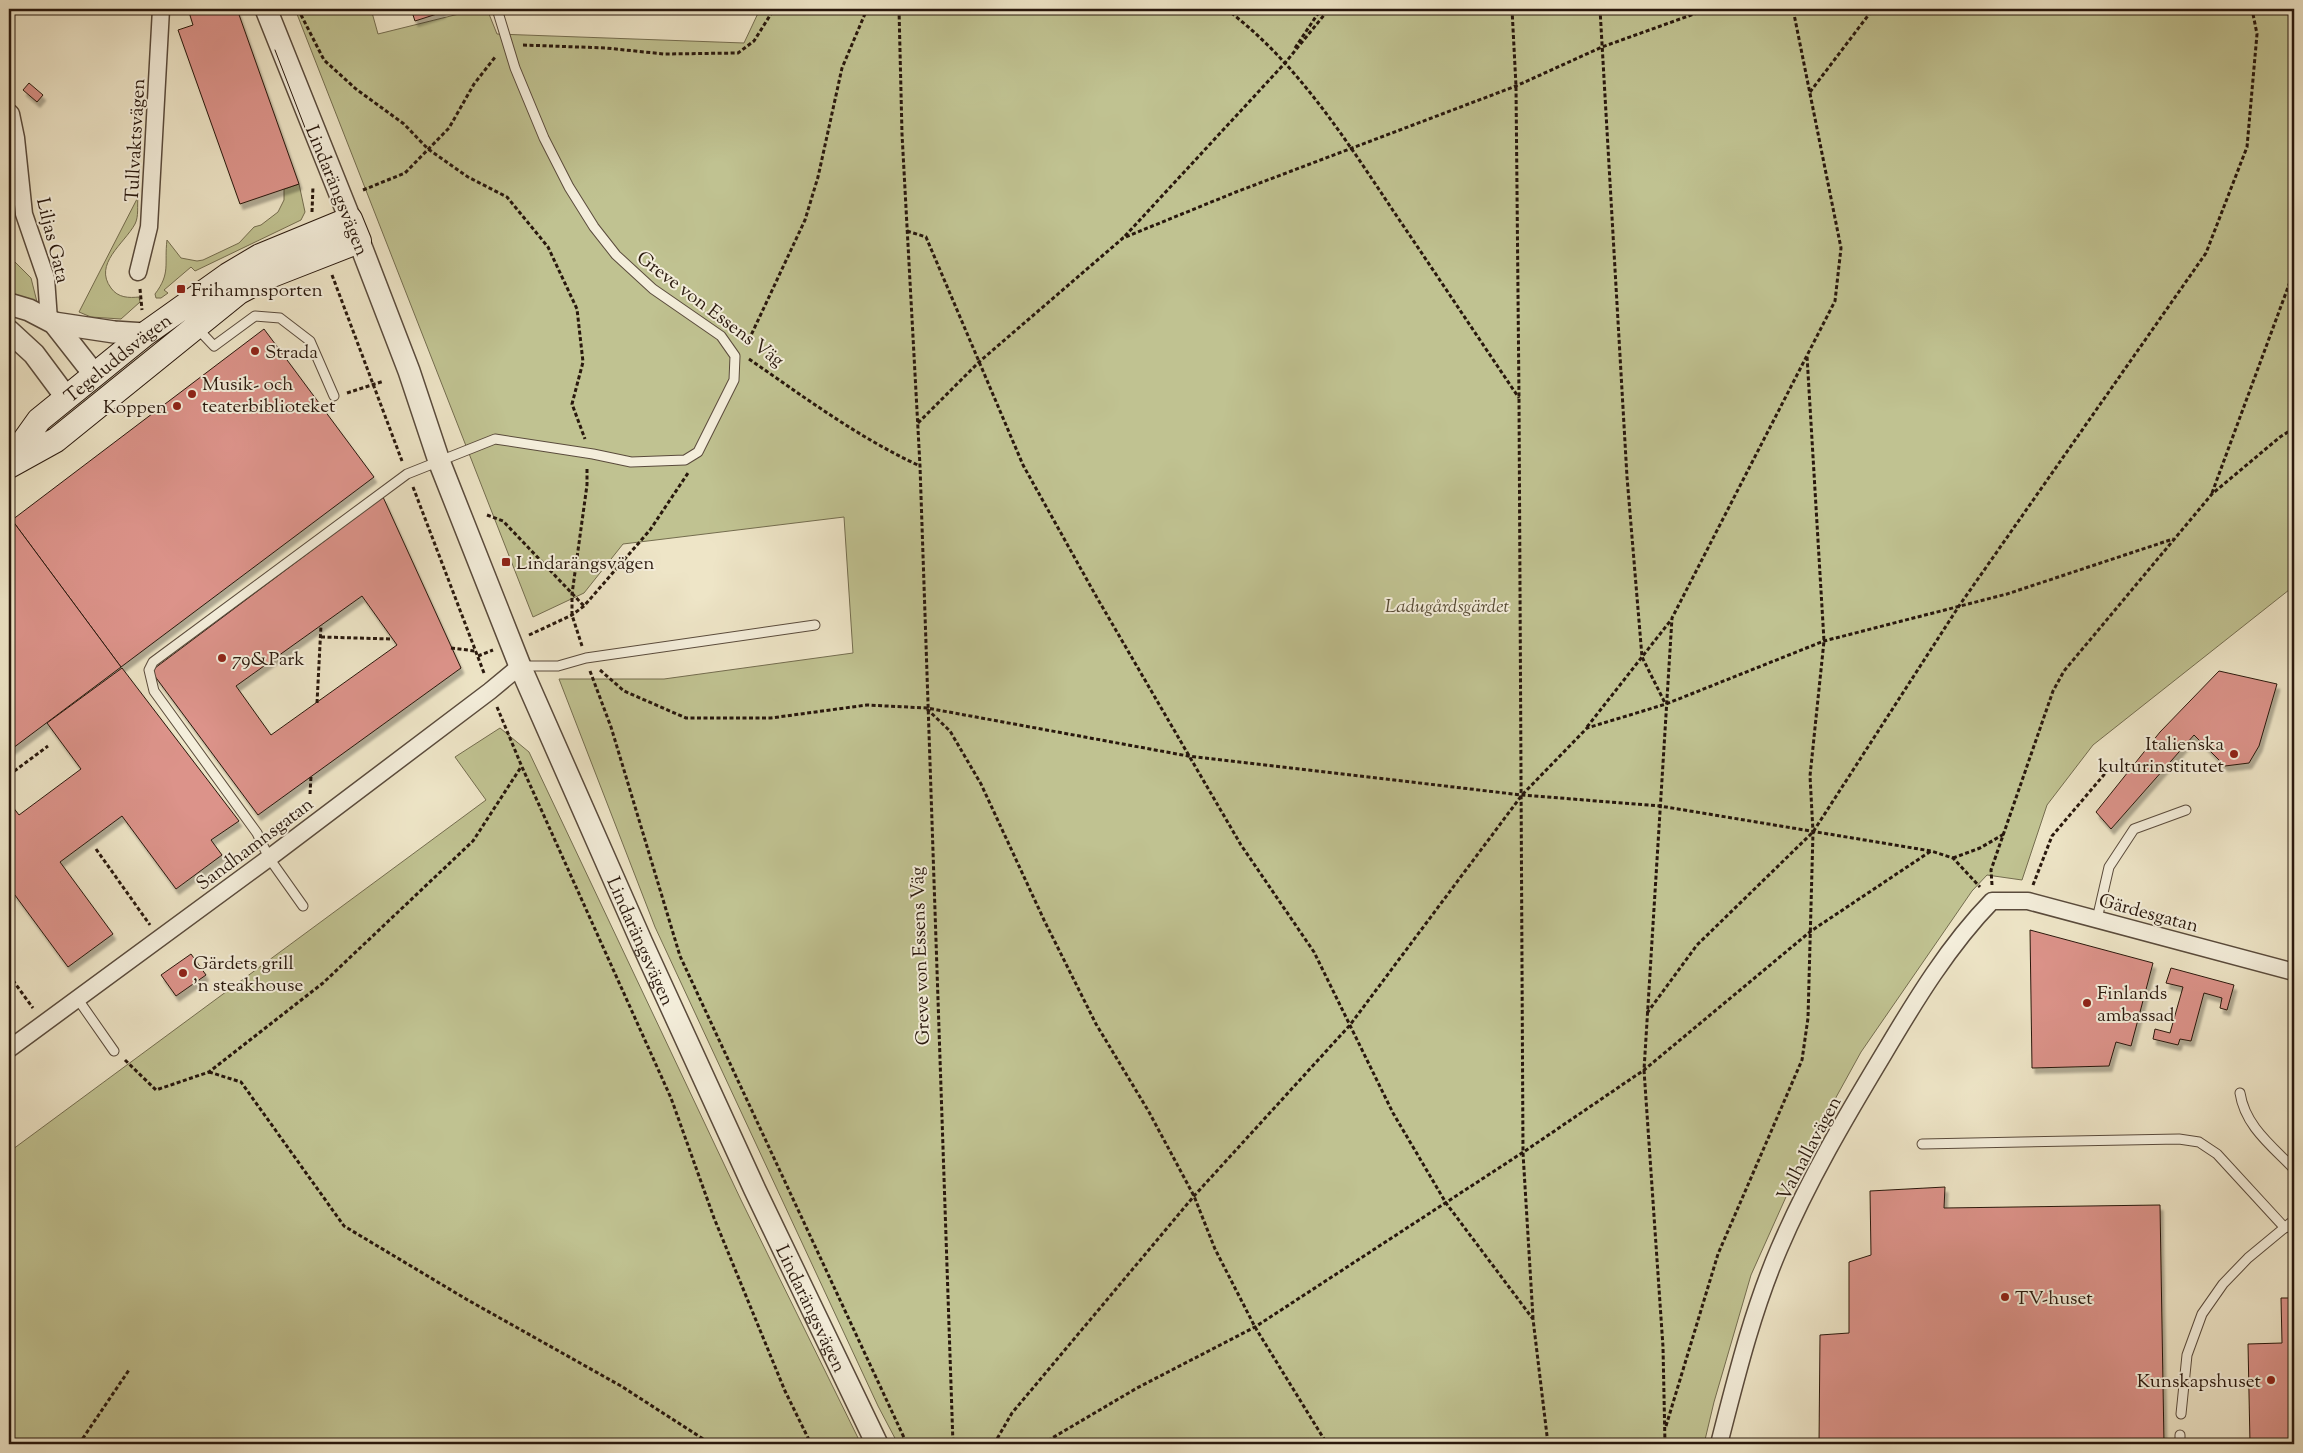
<svg xmlns="http://www.w3.org/2000/svg" width="2303" height="1453" font-family="'Sorts Mill Goudy',serif">
	<defs>
		<filter id="shadow"><feDropShadow dx="3" dy="5.5" stdDeviation="1" flood-color="#0004"/></filter>
	</defs>
	<rect width="100%" height="100%" fill="#eee5c7"/>
	<filter id="stains"><feTurbulence type="fractalNoise" baseFrequency=".004" numOctaves="4"/><feColorMatrix values="0 0 0 0 .2 0 0 0 0 .09 0 0 0 0 .02 0 0 0 .5 -.17"/></filter>
	<radialGradient id="worn" r=".72"><stop offset=".6" stop-color="#630" stop-opacity="0"/><stop offset="1" stop-color="#630" stop-opacity=".3"/></radialGradient>
	<g fill="#c0c291" stroke="#746d4f">
		<path d="M295,9H371L378,34L479,9H487L497,34L744,43L760,9H2294V586L2093,745L2047,805L2022,880L1987,875L1972,891L1861,1052L1807,1150L1751,1275L1714,1402L1704,1444H898L878,1406L655,927L559,679H664L853,653L844,517L623,544L584,593L533,617Z"/>
		<path d="M299,184L305,212L301,220L195,271L191,267L164,290L168,293L161,298H156L155,294C171,273 164,264 167,240L181,258L197,261L203,260L239,243L254,227L261,225L278,212L284,200V189Z"/>
		<path d="M138,197C137,206 139,216 135,224C124,244 93,264 111,288C118,298 129,298 139,297L140,302L121,319L91,317L79,312Z"/>
		<path d="M14,261L31,278L37,302L9,294V267Z"/>
		<path d="M500,728L529,752L741,1200L861,1444H9V1152L486,800L455,757Z"/>
	</g>
	<g fill="#dc938a" stroke="#29180d" fill-rule="evenodd" filter="url(#shadow)">
		<path d="M188,9H237L299,184L240,204L178,30L193,25Z"/>
		<path d="M411,9H442L443,12L415,21Z"/>
		<path d="M29,83L43,95L37,102L23,90Z"/>
		<path d="M264,329L374,477L121,667L12,520Z"/>
		<path d="M383,497L461,668L258,815L151,671ZM362,596L397,645L271,735L236,686Z"/>
		<path d="M12,520L121,667L9,751V522Z"/>
		<path d="M122,668L239,821L211,840L222,855L176,889L122,816L60,862L113,934L68,967L9,887V802L19,815L81,769L47,723Z"/>
		<path d="M2219,671L2277,684L2259,746L2249,763L2225,766L2194,735L2111,829L2096,812L2160,732Z"/>
		<path d="M2030,930L2153,963L2131,1046L2116,1042L2109,1066L2032,1068Z"/>
		<path d="M191,954L206,975L176,996L161,975Z"/>
		<path d="M2171,968L2234,985L2227,1010L2220,1008L2222,998L2204,993L2191,1041L2180,1039L2178,1045L2153,1039L2155,1029L2170,1033L2183,987L2166,983Z"/>
		<path d="M1945,1187L1944,1208L2160,1205L2164,1444H1819L1820,1335L1849,1333V1262L1871,1255L1870,1191Z"/>
		<path d="M2281,1298H2294V1444H2250L2248,1344L2282,1343Z"/>
	</g>
	<g fill="none" stroke-linecap="round" stroke-linejoin="round">
		<defs>
			<g id="service">
				<path d="M9,185L20,197"/>
				<path d="M196,327L214,346L255,316L280,318L310,341L334,396"/>
				<path d="M522,666H558L586,658L815,625"/>
				<path d="M303,906L269,858L257,833L154,691L149,670L153,662L407,474L495,439L593,454L631,462L685,460L698,452L734,380L735,356L721,336L653,289L616,255L594,227L569,187L544,138L515,68L497,9"/>
				<path d="M2097,919L2109,867L2134,829L2186,810"/>
				<path d="M77,998L114,1051"/>
				<path d="M2240,1093C2245,1126 2272,1146 2294,1169"/>
				<path d="M1922,1144L2179,1139L2199,1142L2217,1154L2285,1228"/>
				<path d="M2181,1414L2187,1355L2202,1314L2223,1284L2248,1258L2294,1220"/>
				<path d="M2180,1435V1444"/>
			</g>
			<g id="minor">
				<path d="M9,112L11,114L16,138L24,214L46,278L49,320"/>
				<path d="M138,272L149,227L161,9"/>
				<path d="M9,1049L269,858L490,691L520,666"/>
				<path d="M1719,1444C1736,1378 1752,1312 1779,1249C1808,1181 1845,1118 1883,1055C1915,1001 1949,945 1992,901H2028L2294,972"/>
			</g>
			<g id="tertiary">
				<path d="M266,9L350,219"/>
				<path id="s1" d="M359,241L409,371L439,461L520,666L642,943L755,1190L877,1444"/>
				<path d="M9,304L29,310L54,323L94,374"/>
				<path d="M54,323L114,332L145,334"/>
				<path d="M9,331L34,354L66,397"/>
			</g>
			<g id="secondary">
				<path id="s2" d="M9,462L39,420L145,334L228,275L260,256L350,219L359,241L267,277L239,292L56,440L9,466"/>
			</g>
		</defs>
		<use href="#service" stroke="#5a4b3c" stroke-width="11"/>
		<use href="#minor" stroke="#5a4b3c" stroke-width="19"/>
		<use href="#tertiary" stroke="#5a4b3c" stroke-width="24"/>
		<use href="#secondary" stroke="#29180d" stroke-width="26"/>
		<g stroke="#29180d" stroke-width="3" stroke-dasharray="4 2.5" stroke-linecap="butt">
			<path d="M298,9L324,60L356,89L404,124L428,149L468,177L507,197L548,247L577,309L583,362L572,404L585,439"/>
			<path d="M899,9L902,134L920,466L953,1444"/>
			<path d="M1226,9C1296,61 1346,140 1394,212C1436,274 1477,336 1519,398"/>
			<path d="M1512,9L1516,86L1519,398L1523,1153L1533,1318"/>
			<path d="M1600,9L1627,477L1642,657L1665,703"/>
			<path d="M523,45L606,48L664,54L738,53L754,41L774,9"/>
			<path d="M1295,48L1321,9"/>
			<path d="M1810,92L1873,9"/>
			<path d="M363,190L405,173L449,128L474,84L496,56"/>
			<path d="M312,212L313,186"/>
			<path d="M907,231L926,237L1023,465L1096,596L1241,845L1314,952L1393,1113L1446,1203L1533,1319L1548,1444"/>
			<path d="M1125,236L1285,63L1329,9"/>
			<path d="M332,275L402,461"/>
			<path d="M140,289L142,310"/>
			<path d="M746,346L805,220L818,177L842,68L867,9"/>
			<path d="M749,359C804,397 859,438 920,466"/>
			<path d="M347,393L384,381"/>
			<path d="M918,423L979,362L1123,238L1236,192L1516,86L1602,47L1708,9"/>
			<path d="M413,487L484,673"/>
			<path d="M2212,493L2294,271"/>
			<path d="M487,515L503,521L584,606"/>
			<path d="M529,635L572,615L584,606L650,530L688,473"/>
			<path d="M321,637L392,639"/>
			<path d="M582,646L572,615V594L587,485V467"/>
			<path d="M451,648L475,651"/>
			<path d="M478,656L493,650"/>
			<path d="M600,670L624,691L686,718H771L867,705L927,708L1188,756L1522,795L1660,806L1931,851L1953,858L1980,887"/>
			<path d="M590,671L611,727L680,956L907,1444"/>
			<path d="M317,703L321,625"/>
			<path d="M497,707L522,767L671,1098L714,1218L785,1391L811,1444"/>
			<path d="M927,709L950,731L981,784L1044,920L1096,1024L1149,1112L1194,1196L1215,1249L1255,1327L1327,1444"/>
			<path d="M1587,727L1671,620"/>
			<path d="M9,775L48,746"/>
			<path d="M310,794L311,776"/>
			<path d="M96,849L150,925"/>
			<path d="M1953,858L1980,848L2004,834"/>
			<path d="M1992,885L1991,870L2053,691L2064,671L2212,494L2280,437L2294,428"/>
			<path d="M2033,885L2052,836L2108,770"/>
			<path d="M9,975L33,1008"/>
			<path d="M1647,1013L1697,945L1813,832L1959,606L2206,253L2247,147L2257,34L2252,9"/>
			<path d="M125,1060L156,1090L209,1072L323,983L473,841L521,767"/>
			<path d="M209,1072L241,1082L344,1226L466,1299L621,1386L711,1444"/>
			<path d="M1666,1426L1718,1254L1802,1060L1808,1018L1813,832L1810,776L1824,641L1807,356"/>
			<path d="M79,1444L129,1370"/>
			<path d="M994,1444L1012,1413L1194,1196L1350,1025L1522,795L1587,728L1666,704L1824,641L2007,594L2173,539"/>
			<path d="M1042,1444L1137,1388L1255,1327L1525,1151L1644,1070L1811,931L1931,851"/>
			<path d="M1665,1444L1663,1347L1644,1070L1672,618L1835,301L1841,248L1793,9"/>
		</g>
		<use href="#service" stroke="#f4eedb" stroke-width="9"/>
		<use href="#minor" stroke="#f4eedb" stroke-width="16"/>
		<use href="#tertiary" stroke="#f4eedb" stroke-width="21"/>
		<use href="#secondary" stroke="#f4eedb" stroke-width="24"/>
		<path stroke="#29180d" stroke-width="1" d="M275,50L314,151"/>
	</g>
	<g fill="#8f2418" stroke="#f4eedb" stroke-width="2">
		<rect x="176" y="284" width="10" height="10" rx="2.5"/>
		<circle cx="255" cy="351" r="5"/>
		<circle cx="192" cy="394" r="5"/>
		<circle cx="177" cy="406" r="5"/>
		<rect x="501" y="557" width="10" height="10" rx="2.5"/>
		<circle cx="222" cy="658" r="5"/>
		<circle cx="2234" cy="754" r="5"/>
		<circle cx="183" cy="973" r="5"/>
		<circle cx="2087" cy="1003" r="5"/>
		<circle cx="2005" cy="1297" r="5"/>
		<circle cx="2271" cy="1380" r="5"/>
	</g>
	<g text-anchor="middle" stroke-width="4" stroke-linejoin="round" paint-order="stroke">
		<g font-size="19" fill="#29180d" stroke="#f4eedb">
			<text transform="translate(134 140) rotate(-87)" y="7">Tullvaktsvägen</text>
			<text transform="translate(338 190) rotate(68)" y="7">Lindarängsvägen</text>
			<text transform="translate(54 240) rotate(76)" y="7">Liljas Gata</text>
			<text transform="translate(711 308) rotate(37)" y="7">Greve von Essens Väg</text>
			<text dy="7" stroke="none"><textPath href="#s2" startOffset="152">Tegeluddsvägen</textPath></text>
			<text transform="translate(254 843) rotate(-37)" y="7">Sandhamnsgatan</text>
			<text transform="translate(2149 912) rotate(15)" y="7">Gärdesgatan</text>
			<text dy="7" stroke="none"><textPath href="#s1" startOffset="755">Lindarängsvägen</textPath></text>
			<text transform="translate(919 956) rotate(-92)" y="7">Greve von Essens Väg</text>
			<text transform="translate(1808 1148) rotate(-62)" y="7">Valhallavägen</text>
			<text dy="7" stroke="none"><textPath href="#s1" startOffset="1160">Lindarängsvägen</textPath></text>
		</g>
		<g font-size="19" fill="#29180d" stroke="#f4eedb" text-anchor="start">
			<text x="191" y="296">Frihamnsporten</text>
			<text x="265" y="358">Strada</text>
			<text x="202" y="390">Musik- och<tspan x="202" dy="22">teaterbiblioteket</tspan></text>
			<text x="167" y="413" text-anchor="end">Koppen</text>
			<text x="516" y="569">Lindarängsvägen</text>
			<text x="232" y="665">79&amp;Park</text>
			<text x="2224" y="750" text-anchor="end">Italienska<tspan x="2224" dy="22">kulturinstitutet</tspan></text>
			<text x="193" y="969">Gärdets grill<tspan x="193" dy="22">'n steakhouse</tspan></text>
			<text x="2097" y="999">Finlands<tspan x="2097" dy="22">ambassad</tspan></text>
			<text x="2015" y="1304">TV-huset</text>
			<text x="2261" y="1387" text-anchor="end">Kunskapshuset</text>
		</g>
		<g font-size="19" font-style="italic" fill="#564b35" stroke="#f4eedb">
			<text x="1447" y="612">Ladugårdsgärdet</text>
		</g>
	</g>
	<rect width="2303" height="1453" fill="none" stroke="#eee5c7" stroke-width="30"/>
	<rect x="10" y="10" width="2283" height="1433" fill="none" stroke="#29180d" stroke-width="2.5"/>
	<rect x="15" y="15" width="2273" height="1423" fill="none" stroke="#29180d"/>
	<rect width="100%" height="100%" filter="url(#stains)"/>
	<rect width="100%" height="100%" fill="url(#worn)"/>
</svg>
